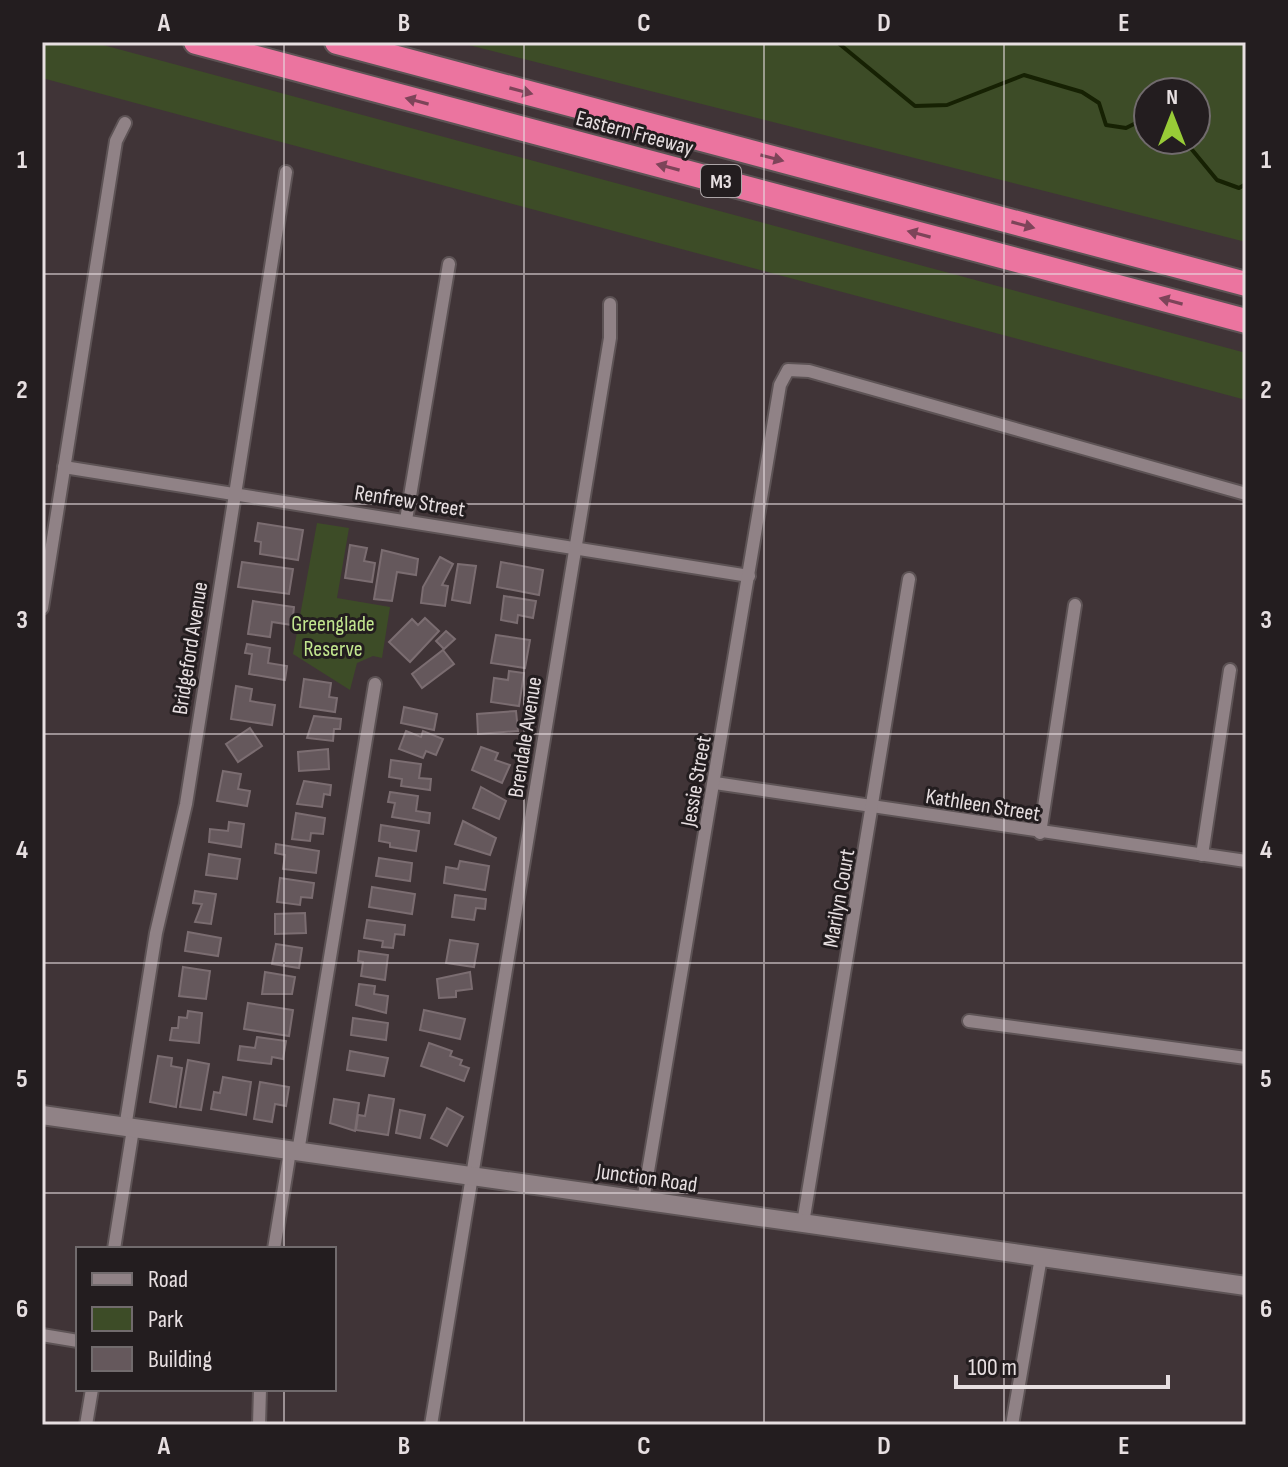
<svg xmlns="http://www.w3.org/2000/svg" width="1288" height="1467" font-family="'Sofia Sans Condensed',sans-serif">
	<rect width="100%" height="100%" fill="#403437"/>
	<g fill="#3d4c27" fill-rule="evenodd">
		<path d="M42,42H92L1246,353V400L42,78Z"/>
		<path d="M457,42H1246V242ZM1148,92H1196V140H1148Z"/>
		<path d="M317,523L349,528L337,598L390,607L382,658L373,656L357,663L350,690L293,654Z"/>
	</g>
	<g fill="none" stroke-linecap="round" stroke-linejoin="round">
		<g stroke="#162103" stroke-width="4">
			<path d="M837,42L915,106L947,105L1024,75L1082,92L1099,103L1106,125L1126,128L1148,117"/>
			<path d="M1184,140L1217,180L1239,188L1246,184"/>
		</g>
	</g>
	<g fill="#65585c" stroke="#7b6d71" stroke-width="2">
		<path d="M258,523L303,530L298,560L260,554L261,542L255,541Z"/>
		<path d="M350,545L367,548L364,561L375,563L372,582L345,578Z"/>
		<path d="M382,550L418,559L416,575L397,572L392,601L374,599Z"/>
		<path d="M440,557L453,564L442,585L448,586L445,606L421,603L423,587Z"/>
		<path d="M242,562L293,569L289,594L238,587Z"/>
		<path d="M501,562L543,570L539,595L497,587Z"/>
		<path d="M458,564L476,566L470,603L452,600Z"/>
		<path d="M504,596L536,601L533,618L518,615L517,623L501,620Z"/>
		<path d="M253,601L294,607L292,625L272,622L270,637L248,634Z"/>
		<path d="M425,618L439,631L410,662L389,642L412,619L418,625Z"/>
		<path d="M446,631L455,639L444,649L436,641Z"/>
		<path d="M496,635L530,640L525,668L491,663Z"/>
		<path d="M247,644L270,648L268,663L287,666L285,680L249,674L252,654L245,653Z"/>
		<path d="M443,650L454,664L422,688L412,674Z"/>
		<path d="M509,671L524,673L519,706L491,702L494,678L508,680Z"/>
		<path d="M304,679L331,683L329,697L337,698L335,712L300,707Z"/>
		<path d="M236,686L252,689L250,701L275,705L272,725L231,719Z"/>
		<path d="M404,707L437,714L434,730L401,723Z"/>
		<path d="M516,711L518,731L478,734L477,714Z"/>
		<path d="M314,716L341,719L340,729H334L333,741L307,738Z"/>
		<path d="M250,728L262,746L238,762L226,744Z"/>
		<path d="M406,731L421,737L423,731L443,739L436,755L426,751L423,758L399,749Z"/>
		<path d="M481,747L498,753L495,760L510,765L502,783L472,770Z"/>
		<path d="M328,749L329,769L299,771L298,752Z"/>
		<path d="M391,760L421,764L419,778L431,779L430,790L401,786L402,779L389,777Z"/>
		<path d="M223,771L241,774L238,789L250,791L247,806L217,801Z"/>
		<path d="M304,781L331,785L330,795L324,794L322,807L297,804Z"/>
		<path d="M481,787L506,801L499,819L473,808Z"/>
		<path d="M390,792L418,796L416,811L430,813L429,823L392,817L395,803L388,802Z"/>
		<path d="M296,813L325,818L323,834L311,833L310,841L292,839Z"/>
		<path d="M463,821L496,838L490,855L455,844Z"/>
		<path d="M229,822L244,824L241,847L209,842L210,829L228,831Z"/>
		<path d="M381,825L419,831L416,851L390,847V843L379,841Z"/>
		<path d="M276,844L319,851L316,873L283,869L285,855L275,853Z"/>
		<path d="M209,854L240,859L237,879L206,875Z"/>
		<path d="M379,858L412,863L410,881L376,876Z"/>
		<path d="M460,861L489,866L485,890L444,883L446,867L458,869Z"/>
		<path d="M280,878L314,883L312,898L301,897L300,905L277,902Z"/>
		<path d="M372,887L415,894L412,914L369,907Z"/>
		<path d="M195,891L216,894L211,924L195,922L202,904L193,903Z"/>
		<path d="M455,895L486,899L485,909L476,908L474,920L452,917Z"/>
		<path d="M305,913L306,933L275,934V914Z"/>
		<path d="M367,920L405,925L404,935L395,934L393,948L382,947L383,941L364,938Z"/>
		<path d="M188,932L221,938L218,956L185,951Z"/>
		<path d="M450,940L478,944L474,967L446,963Z"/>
		<path d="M276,944L302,948L299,968L272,964Z"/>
		<path d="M359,951L388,955L385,980L361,976L363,962L358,961Z"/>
		<path d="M183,967L210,971L206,999L179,996Z"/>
		<path d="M265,972L295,977L292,994H262Z"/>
		<path d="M470,972L472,989L456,991V997L439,998L437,979Z"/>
		<path d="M359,984L375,986L374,994L388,996L386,1013L356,1005Z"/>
		<path d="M248,1003L293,1010L289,1036L244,1029Z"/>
		<path d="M424,1010L465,1019L460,1039L420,1030Z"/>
		<path d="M188,1011L202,1013L199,1043L170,1040L172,1028H178L179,1017L187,1018Z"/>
		<path d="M353,1018L388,1023L386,1040L351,1035Z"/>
		<path d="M257,1037L286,1041L283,1059L272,1057L271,1064L238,1060L240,1046L255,1048Z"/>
		<path d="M429,1043L452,1051L450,1056L462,1060L460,1065L469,1068L464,1081L421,1066Z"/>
		<path d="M350,1051L388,1058L384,1076L347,1070Z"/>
		<path d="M158,1056L172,1058L171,1066L182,1068L176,1107L150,1102Z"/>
		<path d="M188,1060L209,1064L201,1110L180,1107Z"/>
		<path d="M223,1077L251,1082L246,1115L211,1109L214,1092L220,1093Z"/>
		<path d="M260,1082L289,1087L286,1106L275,1104L272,1122L254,1119Z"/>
		<path d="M369,1095L394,1099L388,1135L356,1130L358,1115L365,1116Z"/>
		<path d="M334,1099L359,1103L355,1131L330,1123Z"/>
		<path d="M447,1108L463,1117L447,1146L431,1138Z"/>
		<path d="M400,1110L425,1115L420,1138L396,1133Z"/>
	</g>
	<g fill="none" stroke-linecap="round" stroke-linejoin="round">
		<defs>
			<g id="street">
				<path d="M64,467L749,576"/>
				<path d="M406,520L449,264"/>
				<path d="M42,608L116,141L125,123"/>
				<path d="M715,783L1246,861"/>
				<path d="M1040,833L1075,605"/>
				<path d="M1202,855L1230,670"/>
				<path d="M969,1021L1246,1058"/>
				<path d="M125,1128L156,933L186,804L286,172"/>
				<path d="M298,1152L375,684"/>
				<path d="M643,1201L780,385L788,370L809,371L1246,494"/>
				<path d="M803,1223L909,579"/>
				<path d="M114,1249L133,1129"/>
				<path d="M274,1249L290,1151"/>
				<path d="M42,1335L78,1341"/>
				<path d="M86,1425L92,1389"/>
				<path d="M259,1425L260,1389"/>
				<path d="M431,1425L610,338V304"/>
				<path d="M1012,1425L1041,1257"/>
			</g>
			<path id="secondary" d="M42,1115L1246,1286"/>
			<g id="highway">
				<path d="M196,42L1246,321"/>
				<path d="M337,42L1246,284"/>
			</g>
		</defs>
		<use href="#street" stroke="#5d5355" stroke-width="16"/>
		<use href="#secondary" stroke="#5d5355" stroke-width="22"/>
		<use href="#highway" stroke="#5d5355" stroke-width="28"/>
		<use href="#street" stroke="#908286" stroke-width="12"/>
		<use href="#secondary" stroke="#908286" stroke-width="18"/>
		<use href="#highway" stroke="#eb749f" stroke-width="24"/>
	</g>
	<defs><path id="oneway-solid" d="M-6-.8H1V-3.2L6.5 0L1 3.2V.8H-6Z" transform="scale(2)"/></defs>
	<g fill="#7d4459">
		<use href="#oneway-solid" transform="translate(521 91) rotate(15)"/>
		<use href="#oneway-solid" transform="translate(417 101) rotate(-165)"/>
		<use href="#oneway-solid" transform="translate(772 158) rotate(15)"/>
		<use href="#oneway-solid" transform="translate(668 167) rotate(-165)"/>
		<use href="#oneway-solid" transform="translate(1023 225) rotate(15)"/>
		<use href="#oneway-solid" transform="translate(919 234) rotate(-165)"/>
		<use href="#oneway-solid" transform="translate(1171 301) rotate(-165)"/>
	</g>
	<path fill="none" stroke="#e7dfe1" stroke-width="2" stroke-opacity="0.55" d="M284,42V1249M524,42V1425M764,42V1425M1004,42V1425M42,274H1246M42,504H1246M42,734H1246M42,963H1246M42,1193H1246M284,1389V1425"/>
	<g text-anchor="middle" stroke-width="6" stroke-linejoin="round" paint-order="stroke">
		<rect fill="#231d1f" stroke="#aca5a7" stroke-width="2" x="701" y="165" width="40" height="32" rx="6"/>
		<g font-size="20" font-weight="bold" fill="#e7dfe1">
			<text x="721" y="188">M3</text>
		</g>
		<g font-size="22" fill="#e7dfe1" stroke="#231d1f">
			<text transform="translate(635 132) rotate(15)" y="8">Eastern Freeway</text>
			<text transform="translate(410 500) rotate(9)" y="8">Renfrew Street</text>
			<text transform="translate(189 648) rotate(-81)" y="8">Bridgeford Avenue</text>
			<text transform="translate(524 737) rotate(-81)" y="8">Brendale Avenue</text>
			<text transform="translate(695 781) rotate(-80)" y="8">Jessie Street</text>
			<text transform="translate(983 804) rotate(9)" y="8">Kathleen Street</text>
			<text transform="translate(838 898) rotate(-80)" y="8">Marilyn Court</text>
			<text transform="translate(647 1177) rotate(8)" y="8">Junction Road</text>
		</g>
		<g font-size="22" fill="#c1e58e" stroke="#231d1f">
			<text x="333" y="631">Greenglade<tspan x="333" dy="25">Reserve</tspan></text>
		</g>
	</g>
	<rect width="1288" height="1467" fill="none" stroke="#231d1f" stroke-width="88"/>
	<rect x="76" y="1247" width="260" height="144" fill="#231d1f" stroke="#716b6d" stroke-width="2"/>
	<rect x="92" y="1273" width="40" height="12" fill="#908286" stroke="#716b6d" stroke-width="2"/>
	<text x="148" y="1287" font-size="24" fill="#e7dfe1">Road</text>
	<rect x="92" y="1307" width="40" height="24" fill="#3d4c27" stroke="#716b6d" stroke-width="2"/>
	<text x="148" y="1327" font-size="24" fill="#e7dfe1">Park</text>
	<rect x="92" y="1347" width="40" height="24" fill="#65585c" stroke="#716b6d" stroke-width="2"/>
	<text x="148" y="1367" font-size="24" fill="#e7dfe1">Building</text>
	<g transform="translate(1172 116)"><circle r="38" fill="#231d1f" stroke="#716b6d" stroke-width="2"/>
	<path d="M0-6L14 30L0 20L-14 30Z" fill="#98cb37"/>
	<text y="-12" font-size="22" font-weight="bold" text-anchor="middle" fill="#e7dfe1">N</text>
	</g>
	<path d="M956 1375v12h212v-12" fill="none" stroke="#e7dfe1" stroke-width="4"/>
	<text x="968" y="1375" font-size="24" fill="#e7dfe1" stroke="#231d1f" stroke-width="6" paint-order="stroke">100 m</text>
	<rect x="44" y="44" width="1200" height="1379" fill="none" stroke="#e7dfe1" stroke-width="3"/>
	<g font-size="26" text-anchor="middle" font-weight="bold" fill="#e7dfe1">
		<text x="164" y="31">A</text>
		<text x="404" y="31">B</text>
		<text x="644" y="31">C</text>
		<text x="884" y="31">D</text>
		<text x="1124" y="31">E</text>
		<text x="22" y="168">1</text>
		<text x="1266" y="168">1</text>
		<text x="22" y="398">2</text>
		<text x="1266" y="398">2</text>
		<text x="22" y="628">3</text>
		<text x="1266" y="628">3</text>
		<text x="22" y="858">4</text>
		<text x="1266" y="858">4</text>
		<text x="22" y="1087">5</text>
		<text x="1266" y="1087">5</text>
		<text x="22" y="1317">6</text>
		<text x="1266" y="1317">6</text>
		<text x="164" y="1454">A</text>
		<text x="404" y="1454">B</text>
		<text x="644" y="1454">C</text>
		<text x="884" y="1454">D</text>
		<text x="1124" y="1454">E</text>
	</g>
</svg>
